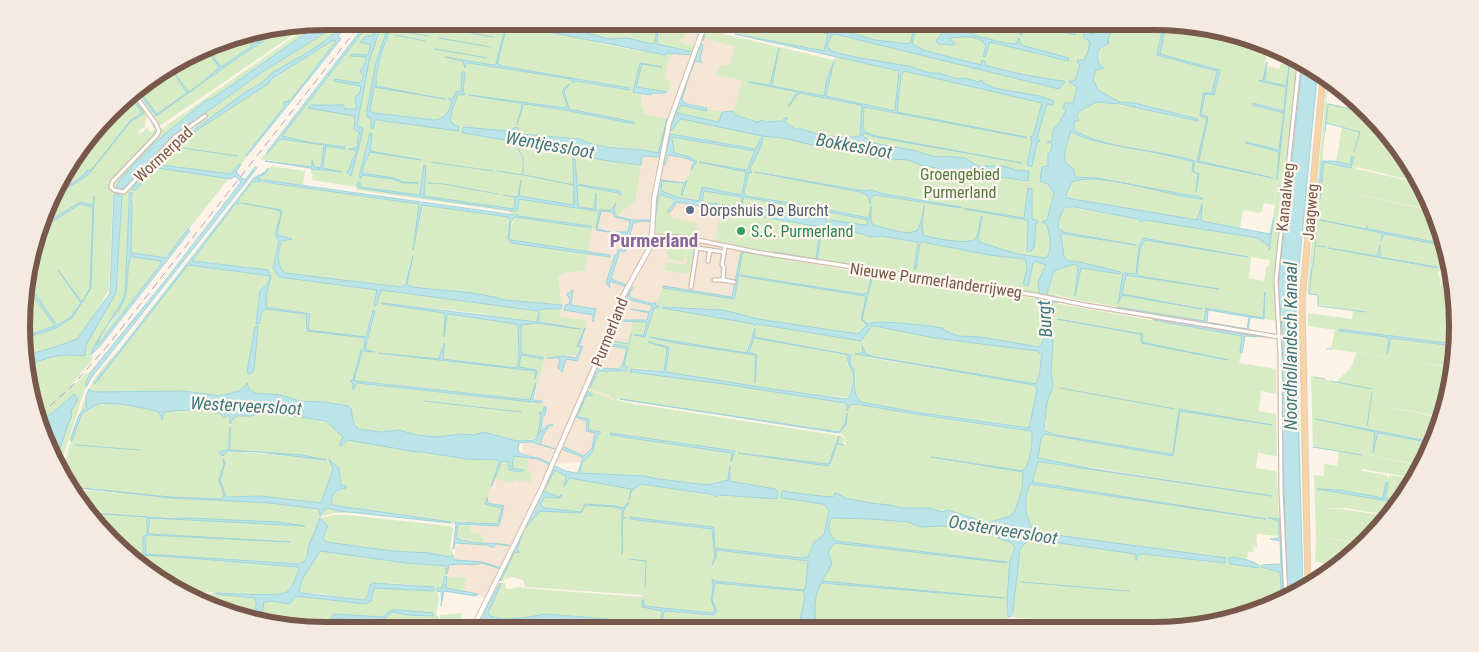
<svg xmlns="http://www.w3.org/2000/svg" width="1479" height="652" font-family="'Roboto Condensed',sans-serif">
	<rect width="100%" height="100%" fill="#fdf3e7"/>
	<path fill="#f5e5d5" d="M682,28L740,49L744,73L734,117L680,111L668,150L698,163L724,201L717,240L744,244L732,303L688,310L647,332L630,337L602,431L583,462L550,463L486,598L461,590L466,580L443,576L454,561L456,546L470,536V526L497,524L502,510L487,506L488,481L526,469L522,445L537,438L545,429L539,413L530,414L535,398L538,381L546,357L557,355L587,320L560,317L562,305L558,278L564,273L584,271L587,254L609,257L610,255L587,253L589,237L599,203L628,191L637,126L644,93L668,48Z"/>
	<g fill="#d7ecc5" fill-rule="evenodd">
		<path d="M338,21H347C325,45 297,58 270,74L269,77L258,85L244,93L172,148L170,145L179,134L204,117L203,115L208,111L267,69L328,31Z"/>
		<path d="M370,21H392L376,62L368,116L458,126L453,124L450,120L452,110L458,94L464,95L465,93L463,92L464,72H462L461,91L456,93C451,104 449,118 434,120L374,113L370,111L374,87L445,98L376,86C375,64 386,42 393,21H496L507,24L509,21H513V25L583,38L602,44L640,51L675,53L668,59L665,79L671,81L668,92L636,87L641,63L662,67L641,63L633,92L643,94L641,104L644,114L667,119L658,154C633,146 604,152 580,139L521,134L517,128L507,131L463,128L574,154L609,161L641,165L635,203H633L616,216L614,209L616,204H614L611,210H599L597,226L595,229L592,228L587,253L511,240L509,238L514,217H517L591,228L514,216L509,211L357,190L356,187L312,180L313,174H311V170L322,169L325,145L321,168L314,167L312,161V167L260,159L280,139L279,137ZM505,28L506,29L498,61V64L502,66L629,88V90L576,81L573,83L571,79L469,63H466L465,68L463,61L445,57L494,65L496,64ZM575,159L577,184L620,191L621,195L618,193L577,185L578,207L594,209L596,194V210L530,199L576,206Z"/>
		<path d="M549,21H658L654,44H652L627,38L609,39L556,25Z"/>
		<path d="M659,21H705L698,35L687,31L683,39L680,38V42L695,47L693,52L657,44L658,23L699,31V29Z"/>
		<path d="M715,21H782L829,34L825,50L831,31L872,39L826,26L813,24L808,21H1107L1059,142L1052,223L1054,260L1043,295L1034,293L715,243L721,210L817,227L700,204V201L677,197L668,212L670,211L669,214L671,218L697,223L695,238L654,233L656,200L659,180L684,183L697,162L687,156L674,153L670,131H672L678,115L675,112L678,103L722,112L721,118L718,123L861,144L854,136L842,138L817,134L802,129H795L782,121L757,122L733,114L742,80L716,75L718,67L723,65L727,66L730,64L735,47L704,38L707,30L834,60L835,55L735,33H730L713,26Z"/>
		<path d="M1110,21H1148L1163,26L1157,55L1217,71L1212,93H1204L1200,115L1206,116L1201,115L1205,94L1213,95L1219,71L1217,69L1159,54L1166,23L1218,36V34L1198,29L1221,33L1264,45L1270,48C1264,56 1266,70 1263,81L1286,87L1284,111L1254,103L1253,105L1284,113L1280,149L1279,150L1246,143L1279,152L1277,180L1291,60L1298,64L1274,281L1277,321L1264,319L1266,292L1263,318L1207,308L1204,321L1072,299L1050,293L1067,300L1046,295L1054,271L1074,264L1079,266L1074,296L1081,268L1120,274C1109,271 1077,260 1069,262L1064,257L1061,235L1083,237L1135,246L1063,232L1058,228C1057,220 1060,210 1068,207L1138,219L1141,222L1145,220L1258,238L1270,247L1277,183L1274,205L1264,203L1262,211L1260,213L1243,210L1240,229L1201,221L1202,206L1197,220L1067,198L1066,194L1072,182L1077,179L1099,180L1096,178L1075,177L1074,170L1070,166L1067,165C1061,153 1068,143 1071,130C1086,141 1106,143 1124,147C1147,151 1170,155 1193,162L1192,171L1198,174L1196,192L1199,174L1193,172L1195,161C1156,148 1110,150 1074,130V122L1079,120L1077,114C1082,107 1090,108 1094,102L1115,104L1099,102L1104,96L1116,103V104L1198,121V119L1134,103L1119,102L1098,90L1093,79L1096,70L1104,68L1098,63C1102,47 1095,55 1109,43L1108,40ZM1143,238L1248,257L1145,240L1140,249L1137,272L1139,276L1147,278L1125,275L1122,294L1202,308L1122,295L1119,304L1123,273L1136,274L1139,246ZM1251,257L1270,260L1269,266L1266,267L1264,281L1249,278Z"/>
		<path d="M322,22L213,98L205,101L153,144L116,189L112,187L114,182L160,130L305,29L314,23Z"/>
		<path d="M309,24L161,125L159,126L141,101L143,99L137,90L228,38Z"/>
		<path d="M333,40L336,42L290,101H285L284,107L247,155V156L241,165H239L231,174L160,165L174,149H183L176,147L188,136Z"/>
		<path d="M1286,58L1290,60L1286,86L1264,81L1268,66L1279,69L1281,64L1286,65Z"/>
		<path d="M1326,91H1328L1326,102L1328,103L1366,112L1385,137L1364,133L1386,139L1419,182L1356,167V169L1420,183L1426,191L1431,210L1324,187L1432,211L1440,243L1372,230L1367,228L1366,229L1320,221L1382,233V241L1384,234L1441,245L1442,255L1443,254L1447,267H1441L1438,274L1441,280L1439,288L1443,279L1440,274L1447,268L1457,306L1452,343L1450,346L1452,347L1449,366L1420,363L1449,367L1442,417L1374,404L1442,418L1441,424L1433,441L1315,420L1375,432L1374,453L1378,433H1379L1432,443L1421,465L1365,455L1421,466L1415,478L1362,469V471L1387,475V479L1390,475L1414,479L1406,496L1401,501L1385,498L1387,482L1383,498L1339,490L1317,489L1400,503L1388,515L1345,508H1323L1341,509L1387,516L1362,543L1321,537L1361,544L1335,570V564L1315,562L1316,538L1314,475L1324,476V464L1337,466L1339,452L1313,446L1311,376L1336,382L1352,366L1356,353L1414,361L1331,349L1335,330L1308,326V313L1352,319L1353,310L1317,305L1318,295L1307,294ZM1326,123L1342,127L1336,162L1350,165L1352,157H1354L1351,168L1324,162L1318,205ZM1380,246V256L1437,267L1436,268L1329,248L1377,256ZM1339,330L1445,343V345L1390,338L1388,354L1389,338L1387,337Z"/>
		<path d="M130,94L140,108L137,103L139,102L147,112L145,126L138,132L140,134L147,128L151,132L155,130L150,121V116L156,126L157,132L111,182L109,185L111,189L123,193L126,192L166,148L171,149L133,186L135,190L157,168L229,178L166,258L134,257L161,261V264L98,345H97L91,354L93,359L71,385L72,387L85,374L90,373L63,457L60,473L24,366L27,267L62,174L125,97ZM132,193L131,257C126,265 129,278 127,288C124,307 109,326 98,340L121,303L125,293L129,206L128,196ZM115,194L122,196L116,293L86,345L77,339L89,324L109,290L113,198Z"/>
		<path d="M272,166L305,171L303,185L257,179Z"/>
		<path d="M253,181L419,204L413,250L422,205L508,217L510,220L508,239L513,242L587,254L585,271L564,273L558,278L562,305L505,300C476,291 443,291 412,287L407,284L412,256L404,285L402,287L285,273C275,266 278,250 282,241L291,240L287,237L277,236L282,210L241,204L279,210L281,213L275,235L279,241L273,268L298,280L377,290L375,305L376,306L381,290L538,311L544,309H561L560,317L587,320L577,355L546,357L531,404L544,405V410L539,414L545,429L540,434L541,422L537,438L517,441L484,432L475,435L462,434L436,437L417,435L399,430L382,432L356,428L354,425L351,409L300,401L281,395L255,393L245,386L239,391L220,396L185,391L92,392L86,396L87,404L83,410L89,411C101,396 143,408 159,412L162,420L164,412L209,410L215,411L225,417L228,415L230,417V423L232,418L237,416H253L260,413L268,412L278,413L326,421L343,437L340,445H343L348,440L467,459L497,460L499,462L485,504L502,508L498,524L459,521L455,522L456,524L451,523V522L332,505C331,493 339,491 346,487L341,485L338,468L331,459L329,460L333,469L321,503L260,496L226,497L224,494L222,499H217L170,497L70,487L63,479C64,463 69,449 73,433C84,400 90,377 117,353L94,383L95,384L187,265L267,276L271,274L268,270L191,261L235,204L239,203L238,200ZM269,284L267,291L266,307L310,314L308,330L366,337L373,311H375L365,349L375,352L363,351L362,352L354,380L356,381L530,401L357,383L353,390V380L361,350L364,349L365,338L307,331V314L265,309L262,312L259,324H256L260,291ZM382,304L459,311L537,322L539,318V322L557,325L535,323L521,325L520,352L522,354L543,359L521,355L519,367L536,370L537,372L535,379L536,371L379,353L440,359L443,343V359L517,368L519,356L518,326L516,324L449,314L447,315L444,336L446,314L444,313ZM258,329L254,371L249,374L247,372L253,337ZM230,439L231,450L268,452L326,459L229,451L225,453L223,456L219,452L229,449Z"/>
		<path d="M658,238L686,240L688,244L684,262L668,259L665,249L658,247L657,242H666V240L669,239V238Z"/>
		<path d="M688,240L696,243L689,274L664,270L667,262L686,265Z"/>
		<path d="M740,251L836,268L1027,297C1032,298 1039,299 1042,302C1050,310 1047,340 1040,347L975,337L959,336L945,331L942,328C928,326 878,319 868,324L862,319L871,278L868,293L862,294L741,275L865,296L866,298L861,319L867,325L858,334L758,319L723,310L690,307L683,309L662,307V308L860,341L872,326H875L935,338L1037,351L1042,354L1039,375L1036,384L875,357L866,354L861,345L863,353L856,354L876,359L1034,385L1036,387L1037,390L1030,428L915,412L861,402C851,395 857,382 855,372C854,368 850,365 849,361L852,354L754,337V328L747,353L649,337L755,355L754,383L756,354L749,352L754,338L845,354L848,356L847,364L854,375L849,398L772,390V391L845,403L847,404L848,409L851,404H856L915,414L1031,431C1033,443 1031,462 1023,471L931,458L1023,472L1022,489L1015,511L1010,516L986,523L948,510L942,512L928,508H901L876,503H870L840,496L829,497L787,492L782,498L823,504L829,510L824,535L814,542L808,557L801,558L715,548L714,528L712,527L630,517L631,519L712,529L715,557L713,564L716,557V550L808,561L806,585L804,590L713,581L712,579L713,588L711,600L715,612L712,613L642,607L662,611V621L664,612L667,611L714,615L717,611L712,600L715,583L803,591L805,597L798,629L666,630C661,628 656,625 651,624C638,622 619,626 608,619L545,614L523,618L502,619L490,616L488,613L500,583H506L505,588L512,589L513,588L521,587L522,588L642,597L643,595L525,587L523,580L512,577L501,581L514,553H519L516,549L517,547C523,533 531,516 544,509L541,503L545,497L561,498L543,491L546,489L555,470L566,476L564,487L568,478L631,489L629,500L632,490L641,484L716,496L777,498L775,489L730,481L731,466L728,480L708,485L658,479L644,476L580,473C581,459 589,458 594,448C596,442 595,437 600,432L588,430L589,420L578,417L579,413L586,396L593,395L587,391L579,409L586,389L614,400L609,395L587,388L594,374L588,387L590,388L597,373L601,371L626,372L624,365L628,347L608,343L606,348L609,340L628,342L633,322H647L644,335H634L645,337L654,307L658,308L656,304L663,288L732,297ZM664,347H669L665,372L723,384L630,371L636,368L664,372L667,348ZM620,399L840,432L839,434L844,435L846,445L837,444L830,464L828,466L739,453L826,464H829L839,436L837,443L844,444L845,440L842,436L634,404L615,400Z"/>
		<path d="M1053,303L1242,336L1240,352L1242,353L1239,363L1276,369V394L1261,391L1259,411L1276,414L1277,456L1258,453L1256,468L1277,471L1279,519H1268L1279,521L1280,536L1257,534L1256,541H1257V547H1254L1253,552H1248L1247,560L1230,558L1229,563L1252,567L1259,566V564L1280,572L1282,601L1270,607L1193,628H1180L1182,615L1191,614L1181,615L1179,628H1138L1010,617L1013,611L1020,549L1024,544L1031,539L1136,554L1137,561L1138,555L1142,554L1219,563L1226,558L1034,532C1025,514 1024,503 1030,484L1266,519L1034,483L1032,482L1038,462L1272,496L1038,459L1041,439L1044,434L1173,456L1180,410L1271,425L1179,409L1173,453L1171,454L1045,432L1047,402L1053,387L1051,369L1053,346L1051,307Z"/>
		<path d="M1296,354L1299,396L1303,588Z"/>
		<path d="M513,456L526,458L528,460L527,471L531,473L530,483L515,480L513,483L494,479L502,461L509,462L512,468Z"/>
		<path d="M71,489L172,498L270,503L319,510L322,516L325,509L329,508L355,513H335L322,516L321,518L334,515H347L450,526L453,529L450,548L454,555L450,557L429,553L392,551L326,542L323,538L328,528L320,518L314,531L307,557L305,561L299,564L146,554L145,538L148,535L248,540L150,534L148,533L150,518L189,519L97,513L147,517V533L143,537V555C195,558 246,563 298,567L299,569C296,576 293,585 288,591C283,597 228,594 217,594L255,598L256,604L253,619L228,614L202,600V594H213V592L198,593L196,595L198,597L125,555Z"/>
		<path d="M839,517L910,522L914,525L922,527L943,526L986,531L1000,539L1011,542L1015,547L1010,561L1007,598L1008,617L1006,629H889L817,622C812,612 816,592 821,583L1004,598L822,581L832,564C827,554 827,552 835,543L853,544C848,543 840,543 836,541C827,536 828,525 831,518Z"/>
		<path d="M458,524H471L470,532L482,535L484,543L456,538Z"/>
		<path d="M320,551L406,563L446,566V574L442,588H437L439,599L436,614L440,619V615L461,613V627L452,623H438L437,630L344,631L331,628L332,623L334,619L338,618L349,620L376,622H380L393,612L408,615V611L392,610L382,617L336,614L333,615L328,624C305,626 283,624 261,620L264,602L272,601L289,604L296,596L366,604L369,603L374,588L434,591C416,582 393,584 373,583L369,586L368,595L364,600L313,593H301L299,591L303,578Z"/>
		<path d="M447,577L467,578L463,591L446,588Z"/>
		<path d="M1010,619L1119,628L1012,629V621Z"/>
		<path d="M497,625L555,626L595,630H496Z"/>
	</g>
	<g fill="#bae4e8" stroke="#a0d4da" fill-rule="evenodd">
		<path d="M338,21L328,31L267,69L178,132L123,189H116L119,181L153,144L205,101L213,98L322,22Z"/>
		<path d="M347,21H352L338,36L341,39L247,156L246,155L284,107V102L290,101L336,41L333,40L272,79L268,84L188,136L177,146L183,149H174L162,163L161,165L231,174L239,164L241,165L236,172L243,179H246L255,167L257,168L91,378L86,387V383L90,373L164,282L241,182L235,176L231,179L157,168L135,190H132L133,186L179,141L244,93L258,85L269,77L270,74C297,58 325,45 347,21Z"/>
		<path d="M368,21H371L282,136L307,142L345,147V149L326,146L323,166L324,168L342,172L315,169L313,170L310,168L265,161L312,167V160L314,167L321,168L324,145L280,139L267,154V152Z"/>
		<path d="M380,21H383L369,61L357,126L363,128C360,145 355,160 351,176L346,171H349L352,160L356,153L355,150L349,149L357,148L359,132L354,129L355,116L308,108L311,105H343L345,109H357C356,102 352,98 360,93L361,86L334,81V79L359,83L362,81L363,75L360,71L365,64L366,57L350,56L351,54L368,55L371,45L360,42L366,36H373L376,26Z"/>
		<path d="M390,21H393C386,42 375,64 376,86L445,99L374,87L370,111L374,113L434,120C445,119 450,111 452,101L448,99H453L456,92L461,91L462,72H465L463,92L465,93L464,95L458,94L452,110L450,120L453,124L459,127L458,131L377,120H375L373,129L371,128V118L367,117V110L376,62Z"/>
		<path d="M513,21H549L556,25L609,39L627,38L652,44L654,43C657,36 655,28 658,21L697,29L700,28L699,31L658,23L657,44L693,52L691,55L667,53L665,55L513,25Z"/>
		<path d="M782,21H808L813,25L828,27L831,21L830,27L875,40L909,44L911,41L914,25L905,21H916L925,25L964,32L970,27L960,26L956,27L948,24L947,21L970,22L991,28L992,31L980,32L976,31L972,33L974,35L1004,43L1016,44L1019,38L1021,45L1069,58L1068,61L990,42L985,57H983L986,46C980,34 963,37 951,38L950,40L955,43L954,45L938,44L936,41L942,33L941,30L919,26L916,28L912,44L926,51L981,65L982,60L985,61V65C1011,73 1036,77 1063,81L1065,82L1059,89L835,34L831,36L827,46L831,51L855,57L908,66L930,73H939L957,79L965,78L978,82L982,80L983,83L994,88L1040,96L1054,101L1053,105L1047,104L1037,138L1040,141L1037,142L1032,167L1027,165L1032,141L1030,137L1033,136L1042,103L904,71L901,75L897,112L1026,137L1027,138L864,107L863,129L865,132L876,136L1022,163L875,137L863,133V136L873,143L912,150L936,157L944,156L965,158L978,166H1003L1016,170L1029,171L1028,181L959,171L948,173L940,171L937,168L921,165L908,160L873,158L855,152L816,146L783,138L762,136L682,119C675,121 676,129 670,131C677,105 688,80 697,55L695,54L701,43L703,45L700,59L702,62L695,61L688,79L682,100L687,104L707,108L706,111L681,105L677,113L719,122L722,112L733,111L735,115L757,122L763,120L765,122L782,121L786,117L787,118L785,122L795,129H802L817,134L842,138L860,136L862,107L861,105L799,93L788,107L797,92L748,82L770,85L779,48L772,86L824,96L827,79L834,61L826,96L895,111L899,71L735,34L824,51L828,34Z"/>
		<path d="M1012,21H1047L1076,28L1075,35L1027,24L1023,33L1020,35V24Z"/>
		<path d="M1099,21H1110L1111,30L1108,40L1109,43L1101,48L1098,52V63L1104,68L1096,70L1093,79L1098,90L1119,102L1134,103L1198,119V121L1120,104L1096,102L1078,112L1077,117L1079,120L1074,122V130C1108,150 1157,149 1195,161L1193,171L1199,174L1196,192L1198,174L1192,171L1193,162C1170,155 1147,151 1124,147C1106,143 1086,141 1071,131C1068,142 1061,153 1067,165L1070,166L1074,170L1075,177L1096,178L1194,196L1195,195L1203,199C1173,198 1099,170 1072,182L1066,194L1067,198L1197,220L1202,204L1201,221L1270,234L1274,217L1269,250L1270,247L1258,238L1145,220L1141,222L1138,219L1074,207H1065L1058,221V228L1063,232L1136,245L1063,234L1061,235L1064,257L1069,261C1076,260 1111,270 1121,272L1120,274L1081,268L1075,296L1078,266L1074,264L1054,271L1045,299L1058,302L1053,303L1051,308L1053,346L1051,369L1053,387L1047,402L1044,430L1052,434L1171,454L1173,453L1179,409L1272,425L1180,411L1173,456L1044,434L1041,439L1038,458L1093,469L1272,496L1041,462H1038L1032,482L1266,519L1030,484C1023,502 1025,515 1034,532L1226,558L1225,563L1142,554L1138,555L1136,561V554L1031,539L1024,544L1020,549L1013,611L1010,617H1008L1007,598L1010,561L1015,548L1011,542L1000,539L986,531L943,526L923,527L914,525L909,522L871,519L831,518C827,527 828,534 836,541L1007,562V563L835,543C825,554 829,552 832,564L822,581L1004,598L821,583C816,592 812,612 817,622L889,629L814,628L798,629L805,597L803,591L715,583L712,600L717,611L714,615L667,611L664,612L662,622L660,621L662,611L642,607V600H644V606L712,613L715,610L711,600L713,587L712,579L714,581L804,590L806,585L808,561L716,550V557L712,565L715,557L712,529L630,519V517L712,527L714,528L715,548L801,558L808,557L814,542L824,535L829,510L823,504L782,498L781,495L783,490L787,492L829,497L834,496L835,493H837L845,498L870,503L890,505L901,508H928L942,512L948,510L987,523L1010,516L1015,511L1022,489L1023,472L931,457L1023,471C1031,462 1032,445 1032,433L1031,431L915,414L856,404L850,405L847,411V404L845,403L724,384L630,372L631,369L664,372L667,348L648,342L669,347L666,372L772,389L845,399L849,398C851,391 855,382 853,374C851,365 847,368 848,356L845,354L754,338L749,352L757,355L755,383V355L675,343L649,337L747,353L755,328L754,337L852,355L850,357V364L854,369C855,380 852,395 861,402L915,412L1029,428L1037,390L1036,387L1034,385L855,354L863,353L862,345L866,354L875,357L1036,384L1039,376L1042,355L1037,351L935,338L875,326H872L861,341L757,324L754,326V324L662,308V307L723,310L758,319L858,334L867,325L861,319L866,298L865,296L740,276V275L862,294L868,293L871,277L872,278L862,319L868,324C876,319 930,326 943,328L945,331L959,336L981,337L1039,347C1047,340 1049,312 1042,303C1041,301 1038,300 1036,298H1043V294L1039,293L1038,282L1046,265L1035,261L1033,263L1028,286L1023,284L1027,269L1025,259L989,255L922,242L920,243L916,269H914L918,243L916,242L881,236L869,237L863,234L829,227L830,220L865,225L867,224L868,220L819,210L744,197L742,204H741L742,197L704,191L702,202L737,207L776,210L794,215L827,219V226L822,231L817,259L824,262L775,254V252L816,259L820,227L677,202L670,212H667L676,200L659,194L655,222L641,221L633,223L626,251H621L619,253L611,279L633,287L629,295L631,298L654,304L655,302L656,306H659L658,308H654L645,337L634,335H644L647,322L618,321V320H647L649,313L631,309L650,312L652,307L651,305L626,299L631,288L609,281L610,288L606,283L615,255L617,254L618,250L624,248L628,235L627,234H616V232H628L630,221L615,217L612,212L601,211L597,229L614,233L596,230L599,210H611L616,203L614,209L616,216L632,220H654L660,177L661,180L684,183L687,180L682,196L681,195L684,183L662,181L661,191L680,198L699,201L702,187L742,195L746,172L699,162L747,170L755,151L672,137L674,153L687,156L697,161L691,170L694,161L681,157L668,155L665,165H663L670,134L756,149L761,138H763L761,146L750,169L752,173L749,172L744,193L746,196L809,206L869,218L871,206V221L873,225C883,227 910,237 917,230C922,224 923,213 924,206L922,224L923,235C932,238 971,246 976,238C980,232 979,221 982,216L978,239L979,242L1017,254L1046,258C1054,249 1049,235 1047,225L1042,222L1047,220L1054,194L1048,184L1040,181L1042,167L1048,166V154L1051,151L1052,144L1047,142L1052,141L1053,130L1059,123L1066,110L1063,108L1065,103H1073L1077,87L1069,82L1075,80L1080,65L1077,62L1078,60H1084L1088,51L1090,42L1083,37L1084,31L1093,34L1098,29Z"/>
		<path d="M1148,21L1166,23L1160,54L1220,70L1214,95L1205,94L1201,114L1208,117L1199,161L1273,178L1197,162L1207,118L1200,116L1203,93H1212L1217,71L1157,55L1163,26Z"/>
		<path d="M283,28L236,59L156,116L137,90L138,89L157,114L187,93L172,70L188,91H191L218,69L219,67L207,50L208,49L221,67L252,46L245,35L247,34L254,44Z"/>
		<path d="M505,28L506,29L498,61V64L502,66L629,88V90L576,81L573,83L571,79L469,63H466L465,68L463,61L445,57L493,65L496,64Z"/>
		<path d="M1290,60L1277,180L1279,152L1246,143V142L1279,150L1284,113L1253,105V103L1284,111L1286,87L1259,81L1263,80L1267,62L1265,81L1286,86Z"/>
		<path d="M640,63L662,67L642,64L636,87L667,92L666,93H652L651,95L633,92Z"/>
		<path d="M1302,67L1317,76L1296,299V344L1303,588L1288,597L1282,434V329L1278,287Z"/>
		<path d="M570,84L564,91L569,109L634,122V124L564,110L526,104L523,105L517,125L522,105L520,103L469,95L566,108L567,104L562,92L565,87Z"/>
		<path d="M129,94H131L144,114L131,121L88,175L53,197L55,193L60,192L86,173L87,170L89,171L93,168L131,120L142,113Z"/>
		<path d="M667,119L659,157L642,156L641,165L609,161L519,145L517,142L463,133L462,131L464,127L507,131L517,127L521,134L580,139C604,152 633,146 658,153Z"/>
		<path d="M370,133L372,134L370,151L421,160L370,152L364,165L362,173L394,178L404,182L418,183H404L392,179L362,175L361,178L359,177Z"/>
		<path d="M1352,156L1354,157L1351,168L1324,162L1320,199L1318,198L1322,161H1335L1350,165Z"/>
		<path d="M573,158L575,159L577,184L620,191L621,195L618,193L577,185L578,207L594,209L596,193V211L519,199L517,211H514L359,188L357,186L358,182H360V187L420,195L424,165L426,166L424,196L514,209L515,197L518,196L521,180L519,196L574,205Z"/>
		<path d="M268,168L266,173L257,178L262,180L261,182L253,181L238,200L239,204H235L192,261L268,270L271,277L267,292L266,307L310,314L308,330L366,337L373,310L375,311L365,349L375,352L363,351L362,352L354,380L356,381L530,400L536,382L533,400L542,401L541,403L357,383L353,390V384L350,381L353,380L361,350L364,349L365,338L307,331L306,314L265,309L262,312L259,324H256L260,291L268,283L270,276L188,265L95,384L94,383L254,178L265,172Z"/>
		<path d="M755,172L864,191L871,190L884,194L961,207V208L875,195L873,196L870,200L871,204H870L868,196L860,192Z"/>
		<path d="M264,180L514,215L517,214L518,216L591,226L592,228L514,217L511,222L509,238L511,240L610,255V257L511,243L508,239L510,220L508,217L422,205L413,250L419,204L263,182Z"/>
		<path d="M1028,188L1032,189V219L1038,221V223H1036L1034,247L1031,251L1027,252L1028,224L1027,220L964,209L963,208L1024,218Z"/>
		<path d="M132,192L131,198L132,206L131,257C127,263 128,287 125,298C119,315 101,328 97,345H98L161,264V261L133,257V253L166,258L188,229L190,231L100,346L91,355L93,348L121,303L125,293L129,206V193Z"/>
		<path d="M117,194L122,196L116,293L86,345L85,355C78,357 76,355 69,355C54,354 38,362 24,366V356L55,347L77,339L110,293L114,195Z"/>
		<path d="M94,196L91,288L72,318L54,329L25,338V336L55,326L26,285L27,282L57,325L71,317L81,303L58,270L81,301H83L90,288L93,207L80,204L41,229L57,216L81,202L93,205Z"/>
		<path d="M241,203L282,210L277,235L292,239L282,241C278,250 276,266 285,273L401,287L405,285L413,256L407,284L412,287C443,291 476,291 505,300L562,305L561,309H544L538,311L381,290L376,306H374L377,290L279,277L273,268L279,241L275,235L281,213L279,210Z"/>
		<path d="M1320,220L1366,229L1367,226L1369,229L1440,243L1441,245L1384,234L1381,241L1382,233Z"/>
		<path d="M1143,238L1248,257L1145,240L1140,249L1137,272L1139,276L1219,289L1126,275L1122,294L1202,309L1122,295L1118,304L1123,273L1136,274L1139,246Z"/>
		<path d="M1380,245V257L1437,267V268L1328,248L1377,256Z"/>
		<path d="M745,251L780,257V258L745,252L742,254L735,296L734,299L663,288V286L732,297L741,253Z"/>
		<path d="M573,290L571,305L596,309L593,322V315L564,310L565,305L569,304L570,300L567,294Z"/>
		<path d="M1265,292L1264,319L1250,317L1248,331L1116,308L1117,307L1204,321L1206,310L1205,308L1263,318ZM1208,310L1249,317L1247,329L1207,322Z"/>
		<path d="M382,303L537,322L539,312V322L580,329L535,323L521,325V352L522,354L543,357V359L521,355L519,367L536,370L537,372L535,379V371L378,353L439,359L444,343L443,359L517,368L519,356L518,326L516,324L449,314L447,315L444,337L445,315L444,313L382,304Z"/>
		<path d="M1154,318L1157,319L1263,337L1245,336L1242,353L1240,352L1242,336L1153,320Z"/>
		<path d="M1057,319L1141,334H1143L1142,342L1228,360L1141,343V334Z"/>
		<path d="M258,326L254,371L249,374L247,372L255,327Z"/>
		<path d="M585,328L579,346H583L577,361L566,359L562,372L558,368L560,358H547L564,356L576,358L581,348L577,346Z"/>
		<path d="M1339,329L1446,343V345L1391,338L1387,354L1389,339L1387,337L1339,331Z"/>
		<path d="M608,343L628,347L624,365L627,367V371H600L597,373L590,388L588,387L600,362L599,368L618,369L622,366L627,349L608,345L607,348Z"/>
		<path d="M247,383L249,389L255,393L281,395L300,401L325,402L348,406L351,409L354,425L359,429L382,432L399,430L417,435L436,437L462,434L475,435L483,432L517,441L534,440L537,438L541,416L539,413L543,412L544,407H546L545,415L543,416L540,433L548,425H553H550L543,435L540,444L555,449L531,442L519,443L518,451C525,457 533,456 541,459C550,463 558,468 566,471C571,472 574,473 578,473L583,457L561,449L564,447L584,456L592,448L595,433L586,431L587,421L575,417L587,391L593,395L586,396L579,413L578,417L589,419L588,430L601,432C594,437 596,445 592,452C586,461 581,459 580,473L644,476L658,479L708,485L728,480L730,466V481L775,489L778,491L777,499L718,495L716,497L715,495L641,484L632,490L629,500L631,489L569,478L564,487L566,476L555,470L545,489L554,467L538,459L514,456L512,468L524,470L521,472L509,470V462L502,461L491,487L499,462L497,460L467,459L422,452H416L348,440L341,446L339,445L343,437L326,421L268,412C262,412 257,415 251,416C239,417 236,412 230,424V417L228,415L225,417C221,416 218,412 214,411C208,408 172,411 164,412L162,420L159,412C145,408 113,401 99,404C92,406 89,411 82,413L72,441L70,440L79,415L86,407V396L89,389L93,392L185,391L220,396L239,391L245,386Z"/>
		<path d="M74,394L78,399L71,411L72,416L68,424L56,461L46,431L47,421L43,422L42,420L55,411Z"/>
		<path d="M620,399L839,432L845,424L847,413L846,424L839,433Z"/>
		<path d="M1315,419L1423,440L1433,441L1432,443L1379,433H1378L1373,453L1375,432Z"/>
		<path d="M230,427V449L231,450L302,455L326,460L259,452L229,451L225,453L223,456L219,452L229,449Z"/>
		<path d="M610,433L735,451L731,462L732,453L610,435Z"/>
		<path d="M839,436L838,443L844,445L837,444L830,464L828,466L738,453L827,464L829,463Z"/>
		<path d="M223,459L225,463L220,480L226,497L260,496L321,503L333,469L329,459L339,468L341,485L346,486V488C336,489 330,496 332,505L451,522V523L339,511L328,508L325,509L320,516L319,510L317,509L270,503L172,498L70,487L170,497L222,499L224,494L219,480L224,464Z"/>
		<path d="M1386,482H1388L1385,498L1401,501L1400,503L1317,489L1339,490L1383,498Z"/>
		<path d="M543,491L559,497L562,494L560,498L545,497L541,503L542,507L545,508L581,512L585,504L616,506L623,508L629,502L623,512V517L626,518L623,519C620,530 624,542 622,554V509L615,507L585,505L582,512L580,513L540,511L524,530L517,549L520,552L514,553L501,581L500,580L504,570L482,563C476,566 459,563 449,565L447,574H446V566L406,563L320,551L303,578L299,591L301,593L364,600L368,595L370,585L373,583L434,587V591L374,588L371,601L366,604L296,596L289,604L272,601L264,602L261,620L253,619L256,604L255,598L216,594V593C228,593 282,598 288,591C293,586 296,576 299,569L298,567C246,563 195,558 143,555V537L147,533V517L90,513L177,519L188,518L278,522L305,526L150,518L148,533L150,534L290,542L148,535L145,538L146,554L299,564L305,561L307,557L309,545L320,518L328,526L323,538L326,542L392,551L429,553L450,557L453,555V558L456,560L483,562L504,569Z"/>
		<path d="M487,497L488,503L504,506L499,526L458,524L456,538C472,545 492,542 509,545V546L496,544L493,548L487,545L455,543L454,549H453L456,525L455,522L498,524L502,508L485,504Z"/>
		<path d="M1268,518L1280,519L1283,600L1282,601L1280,572L1261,567L1262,565L1281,564L1280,541L1270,539L1279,538V521Z"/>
		<path d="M1233,557C1241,559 1254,560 1259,566L1258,568L1230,564L1229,563V558Z"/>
		<path d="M445,576L447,577L446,588L478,594L476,596L444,591L441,606L442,592L437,591V588H442Z"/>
		<path d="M500,583V586L488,613L490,616L502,619L523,618L545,614L608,619C613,622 654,626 659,624L662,628L666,630H595L555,626L498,625L496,630H493L495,624L479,621Z"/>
		<path d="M400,610L433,613V616L408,615L393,612L380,622L349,620L338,618L334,619L332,623L331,628L344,631H326L273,622L304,625L328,624L333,615L336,614L382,617L392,610Z"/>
	</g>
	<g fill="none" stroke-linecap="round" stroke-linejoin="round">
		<g stroke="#a0d4da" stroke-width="1">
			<path d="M413,21L431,25"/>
			<path d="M468,21L495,26"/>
			<path d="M444,28L493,37"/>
			<path d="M398,31L428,36"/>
			<path d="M395,35L425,41"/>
			<path d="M439,38L491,47"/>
			<path d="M703,41L706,30"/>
			<path d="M435,49L487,58"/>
			<path d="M1326,123L1360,132L1354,152"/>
			<path d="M1325,132L1328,104L1367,113"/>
			<path d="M183,148L237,156"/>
			<path d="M431,162L493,171"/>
			<path d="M497,171L523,175V158L519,151V148"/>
			<path d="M524,175L574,185"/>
			<path d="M661,177L663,168"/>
			<path d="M428,183L444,184L498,194"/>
			<path d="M503,195L515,197"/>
			<path d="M1316,230L1318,202"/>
			<path d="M1316,233L1315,246L1326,247"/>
			<path d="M1313,268L1315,247"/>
			<path d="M1310,287L1312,268"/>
			<path d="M1310,289L1309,294L1318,295V306L1366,312"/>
			<path d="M609,341L629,344L631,334"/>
			<path d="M1327,349H1332"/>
			<path d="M599,365L607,348"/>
			<path d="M1314,377L1325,379"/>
			<path d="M1331,381L1372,389"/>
			<path d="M1060,388L1175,409"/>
			<path d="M424,401L521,412"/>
			<path d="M1367,426L1372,393"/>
			<path d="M76,445L140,450"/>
			<path d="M1313,447L1362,455"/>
			<path d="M629,559L646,561L645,587"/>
			<path d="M1021,582L1129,591"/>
		</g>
		<defs>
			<g id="street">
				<path d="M133,92L156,124L159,131L157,135L112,182L111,187L114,190L124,192L175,137L205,116"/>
				<path d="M652,236L683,237L756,252L1035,295L1085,305L1279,337"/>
				<path d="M697,248L710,250"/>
				<path d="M708,261L710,250L724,252"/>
				<path d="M714,280H723L724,267L722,265L725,247"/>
				<path d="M723,280L734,282"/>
				<path d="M691,287L698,241"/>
				<path d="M1286,598L1281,491L1280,354L1276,280L1299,65"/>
			</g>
			<path id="secondary" d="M472,630L541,490L602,350L623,296L649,249L652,236L654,199L669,123L706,21"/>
			<path id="primary" d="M1308,585L1302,300L1323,79"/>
		</defs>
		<use href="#street" stroke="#d2bcaf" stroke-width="5.5"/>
		<use href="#secondary" stroke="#d5bcac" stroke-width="6"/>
		<use href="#primary" stroke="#d9d0cc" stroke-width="7"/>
		<use href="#street" stroke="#fff" stroke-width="3"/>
		<use href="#secondary" stroke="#fff" stroke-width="4"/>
		<use href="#primary" stroke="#fdd49e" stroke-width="4.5"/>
		<path stroke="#b5a4c8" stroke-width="1" stroke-dasharray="8 5" stroke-linecap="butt" d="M40,415L72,386L109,344L363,21"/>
	</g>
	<circle fill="#5c6f8a" stroke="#fff7ee" stroke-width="2" cx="690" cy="210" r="5"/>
	<circle fill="#2e9e5b" stroke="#fff7ee" stroke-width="2" cx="741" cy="231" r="5"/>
	<g text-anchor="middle" stroke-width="4.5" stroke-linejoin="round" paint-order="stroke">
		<g font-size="16" fill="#78584a" stroke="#fff7ee">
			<text transform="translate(163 154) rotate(-43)" y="6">Wormerpad</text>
			<text transform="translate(1285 197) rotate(-84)" y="6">Kanaalweg</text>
			<text transform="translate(1310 212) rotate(-85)" y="6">Jaagweg</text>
			<text transform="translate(936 280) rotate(8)" y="6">Nieuwe Purmerlanderrijweg</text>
			<text transform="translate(609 332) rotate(-68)" y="6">Purmerland</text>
		</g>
		<g font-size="16" fill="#53793f" stroke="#fff7ee">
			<text x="960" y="180">Groengebied<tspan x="960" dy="18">Purmerland</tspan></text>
		</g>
		<g font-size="16" fill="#4e5e75" stroke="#fff7ee" text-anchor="start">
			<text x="700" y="216">Dorpshuis De Burcht</text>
		</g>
		<g font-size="16" fill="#27864d" stroke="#fff7ee" text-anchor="start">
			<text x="751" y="237">S.C. Purmerland</text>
		</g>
		<g font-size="18" font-style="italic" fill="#3c777e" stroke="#fff7ee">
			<text transform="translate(550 145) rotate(10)" y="6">Wentjessloot</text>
			<text transform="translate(854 146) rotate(10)" y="6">Bokkesloot</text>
			<text transform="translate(1045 319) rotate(-94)" y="6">Burgt</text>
			<text transform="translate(1291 346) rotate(-90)" y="6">Noordhollandsch Kanaal</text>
			<text transform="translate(246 406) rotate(3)" y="6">Westerveersloot</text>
			<text transform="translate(1003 530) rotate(9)" y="6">Oosterveersloot</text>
		</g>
		<g font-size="19" font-weight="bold" fill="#86669b" stroke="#fff7ee">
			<text x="654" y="247">Purmerland</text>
		</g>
	</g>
	<path d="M0 0H1479V652H0ZM326 30H1153A296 296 0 0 1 1449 326V326A296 296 0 0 1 1153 622H326A296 296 0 0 1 30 326V326A296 296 0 0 1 326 30Z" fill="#f4eae1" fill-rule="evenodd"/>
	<path fill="none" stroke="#78584a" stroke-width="6" d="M326 30H1153A296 296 0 0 1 1449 326V326A296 296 0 0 1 1153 622H326A296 296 0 0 1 30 326V326A296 296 0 0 1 326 30Z"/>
</svg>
